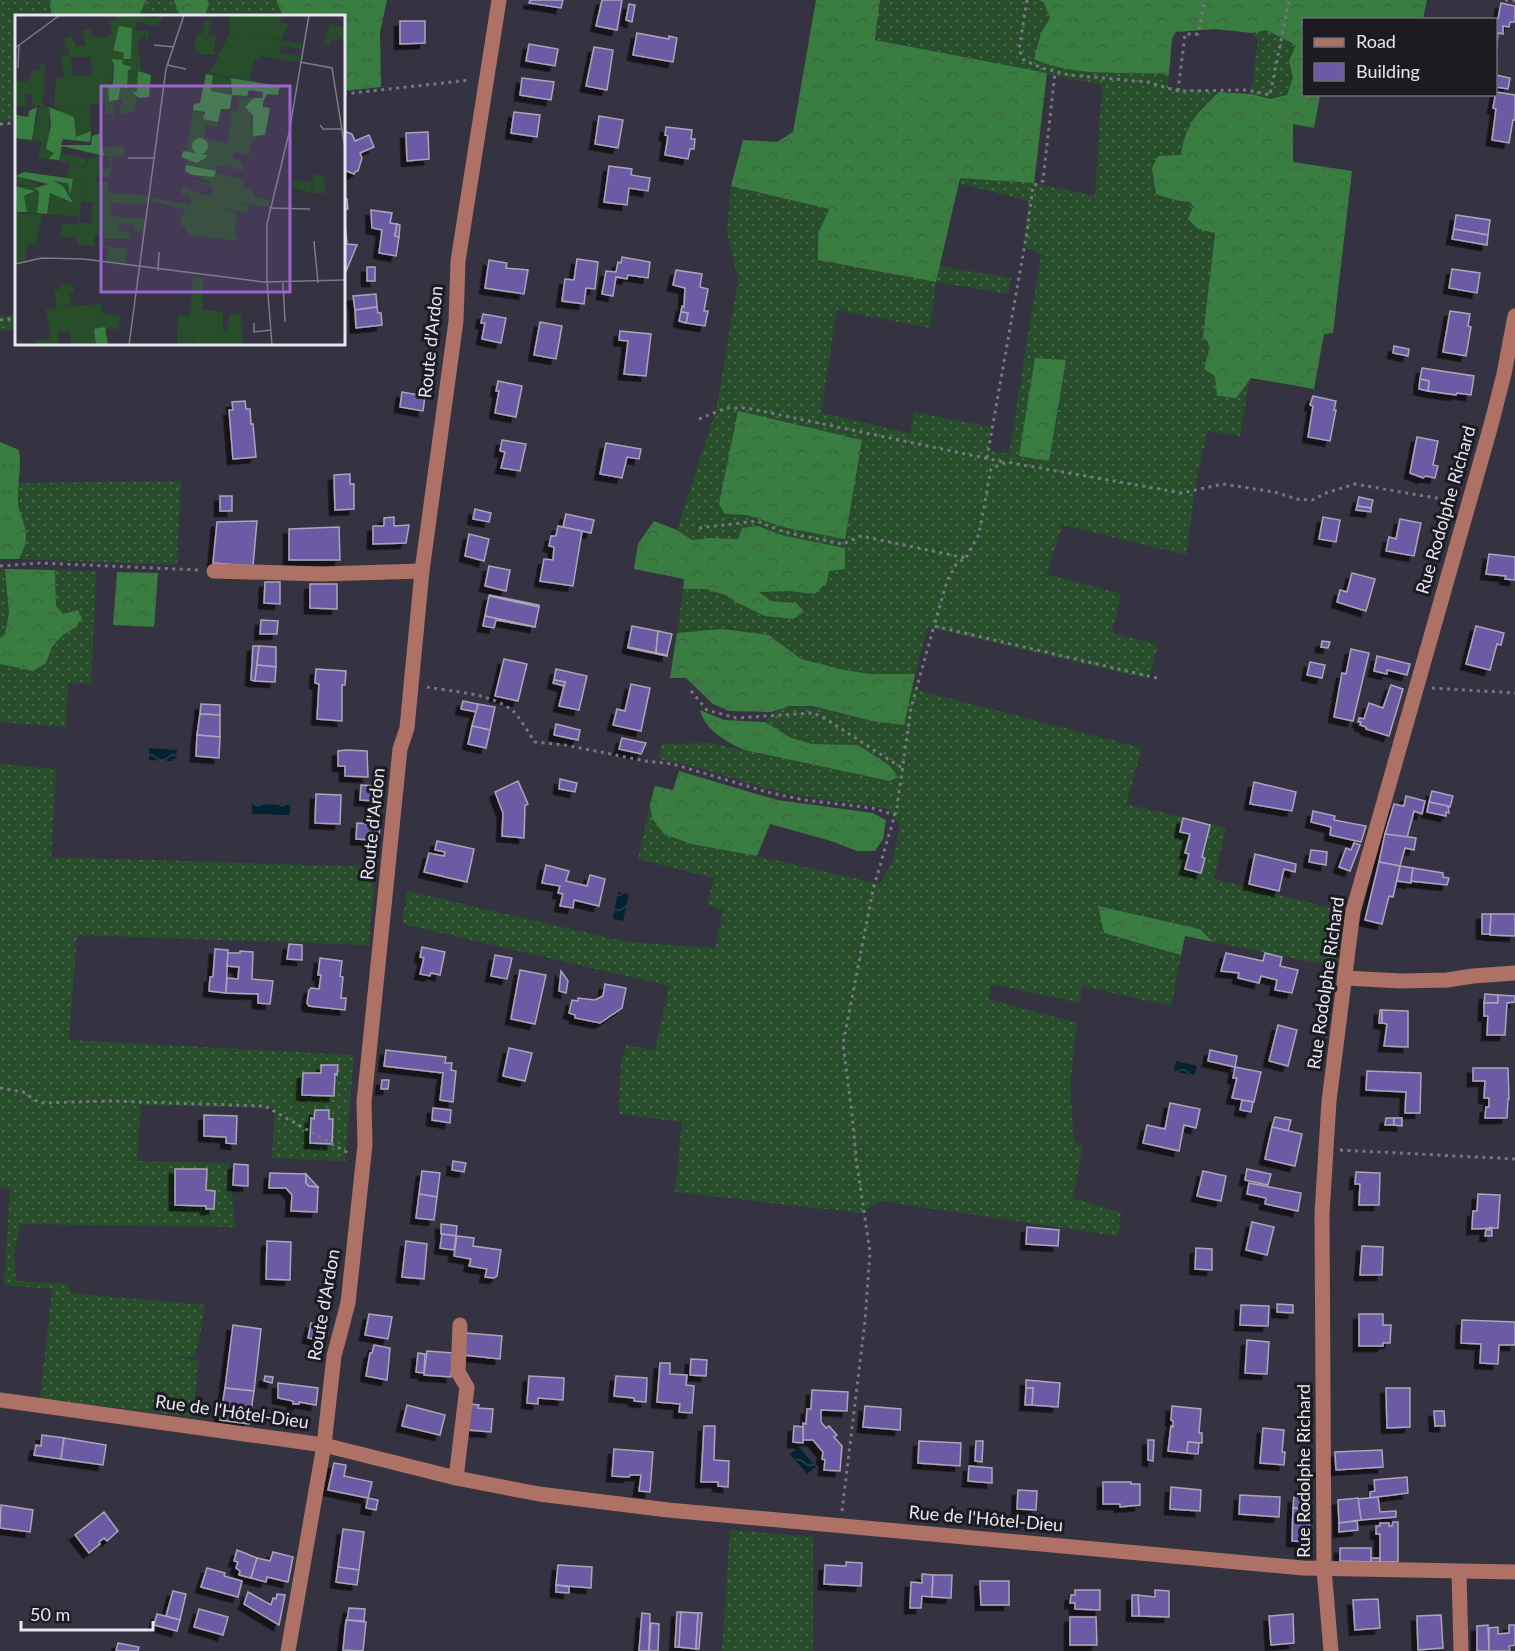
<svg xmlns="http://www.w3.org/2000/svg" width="1515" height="1651" font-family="Lato,sans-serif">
	<defs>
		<pattern id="grass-dots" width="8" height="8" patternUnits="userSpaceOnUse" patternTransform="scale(1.5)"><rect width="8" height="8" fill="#284d2b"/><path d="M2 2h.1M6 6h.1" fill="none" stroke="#47674a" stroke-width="1.8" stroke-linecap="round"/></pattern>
		<pattern id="forest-crowns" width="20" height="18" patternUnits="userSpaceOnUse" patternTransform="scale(1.5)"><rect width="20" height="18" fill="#397e40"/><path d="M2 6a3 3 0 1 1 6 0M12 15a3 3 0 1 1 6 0" fill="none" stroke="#3f6444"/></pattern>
		<pattern id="water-waves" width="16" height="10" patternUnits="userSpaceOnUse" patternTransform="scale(1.5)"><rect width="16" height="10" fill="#032232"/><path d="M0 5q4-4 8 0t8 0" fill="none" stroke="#284250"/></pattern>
		<filter id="shadow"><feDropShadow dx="-5.5" dy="5.5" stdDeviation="0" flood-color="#0009"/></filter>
	</defs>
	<rect width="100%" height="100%" fill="#353341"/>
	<g fill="url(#grass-dots)" fill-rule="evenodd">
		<path d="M0,0H51L50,6L52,16H16V120L0,121Z"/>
		<path d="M146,0H174L180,16H139Z"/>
		<path d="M207,0H276L283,16H205L209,4Z"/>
		<path d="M880,0H1039L1044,3L1050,18L1041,33L1035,59L1080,71L1169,74L1168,87L1219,92L1199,110L1175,200L1190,201L1198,229L1215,233L1203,336L1210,344L1206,356L1215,376L1236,398L1250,378L1240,436L1208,431L1196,482L1186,555L1062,525L1047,574L1121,594L1112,633L1158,644L1149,679L928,627L915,674H873L849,671L801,659L769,635L722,629L677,633L683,589H705L726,595L736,602L796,603L771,601L758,592L789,591L815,594L829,571L845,569V548L785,536L758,526L738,539L709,538L692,540L677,530L717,406L738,279L727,231L731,186L829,209L818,234V260L936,282L940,266L1011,278L1009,294L936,282L930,328L837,310L821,413L910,433L914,412L991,427L988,450L1009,454L1041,255L1024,246L1028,201L958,183L960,177L1034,183L1095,196L1102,85L875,40ZM1035,358L1066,361L1049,461L1020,456ZM862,440L766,520L747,515L725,514Z"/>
		<path d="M1266,30L1296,45L1289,61L1293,78L1287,95L1270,99L1251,94L1258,39L1252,33Z"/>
		<path d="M16,315V329L0,331V316Z"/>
		<path d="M181,481L177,565L19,559C30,541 23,527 19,508C17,500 18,491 18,483Z"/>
		<path d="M0,569H5L9,613L5,634L0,638Z"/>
		<path d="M55,570L96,571L91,684L68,683L66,727L0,722V664L16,667L46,663C52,646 59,637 75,628L56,606Z"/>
		<path d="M912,687L921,691L1142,748L1126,804L1226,828L1214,879L1347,912L1337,967L1213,942L1200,929L1099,906L1104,933L1181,955L1171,1006L1082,986L1080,1003L992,984L988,999L1077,1023L1070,1087L1074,1141L1083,1147L1073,1198L1121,1213L1118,1236L881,1201L860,1213L675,1192L682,1122L619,1114L621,1063L627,1045L655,1050L669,986L402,924L407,891L627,942L715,948L723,910L707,904L714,878L638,859L650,804L652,818L664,834L691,844L757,856L880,884L893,860L900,824L887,809L869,805L819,799L767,789L689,765L659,759L661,744L709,743L890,781L858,745L812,744L791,738L765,722C785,693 824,711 852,717C869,720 886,723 903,725Z"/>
		<path d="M0,764L56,769L51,857L376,867L369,945L77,935L69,1040L354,1055L345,1161L272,1158L275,1108L141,1105L137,1161L229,1163L235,1227L20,1224L14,1255L16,1281L68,1284L70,1293L205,1305L196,1357H174L199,1361L192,1417L40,1398L52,1289L4,1285L10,1189L0,1188Z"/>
		<path d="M730,1530L813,1537V1651H722Z"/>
	</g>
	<g fill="url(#forest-crowns)">
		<path d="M51,0H146L139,16H52L50,6Z"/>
		<path d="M174,0H207L209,4L205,16H180Z"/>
		<path d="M276,0H387L380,32L381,87L344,91V16H283Z"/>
		<path d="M816,0H880L875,40L1047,73L1034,183L960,178L936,282L818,260V234L829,209L731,186L743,140L777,142L793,132Z"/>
		<path d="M1039,0H1427L1423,19L1304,20V94L1320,95L1314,128L1293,124V162L1352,171L1333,333L1324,334L1314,389L1251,378L1236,398L1217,396L1215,376L1204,369L1210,345L1203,336L1215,233L1198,229L1188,219L1193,207L1190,202L1175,200L1156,194L1152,168L1158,156L1181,155C1186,123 1196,114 1219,92L1251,94L1270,99L1287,95L1293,78L1289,61L1296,45L1266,30L1252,33L1215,29L1176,32L1172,39L1169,74C1126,72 1074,77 1034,59L1041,33L1050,18L1044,3Z"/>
		<path d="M1035,358L1066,360L1049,461L1019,456Z"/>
		<path d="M738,411L862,440L845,539L787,528L747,515L725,514L719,504Z"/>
		<path d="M0,442L19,450C22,468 17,485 18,503C19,514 26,525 26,536C26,545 23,551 19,559H0Z"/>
		<path d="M654,521L677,530L692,540L709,538L738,539L742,528L758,526L785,536L845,548V569L829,571L827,582L815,594L789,591L759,592L771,601L796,603L804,612L793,619L765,616L736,602L726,595L705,589H683L684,579L634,569L638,544Z"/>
		<path d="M5,569L55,570L56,606L63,614L78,610L82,618L75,628L63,635L52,647L46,663L33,671L0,664V638L5,634L9,613Z"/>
		<path d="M117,572L158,573L154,627L113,625Z"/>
		<path d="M722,629L769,635L801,659L849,671L873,674H915L904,725L872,721L812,706H790L771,712L729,711L713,704L686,678H670L677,633Z"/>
		<path d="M700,710L724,720L765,722L791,738L812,744L858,745L890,766L898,777L890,781L744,750C725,741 706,731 700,710Z"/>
		<path d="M679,771L777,800L873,813L886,820L883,839L875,851H857L831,841L770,824L757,856L691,844L664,834L652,818L650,804L655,786L673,790Z"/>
		<path d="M1098,906L1200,929L1213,942L1185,936L1181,955L1104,933Z"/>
	</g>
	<g fill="url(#water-waves)">
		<path d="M149,748L177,750L176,759H173V761L149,760Z"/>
		<path d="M252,804L290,805V815L252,814Z"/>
		<path d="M618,892L629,894L623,921L613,919Z"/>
		<path d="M1176,1061L1197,1066L1194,1076L1174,1071Z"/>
		<path d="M799,1447L816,1467L807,1474L790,1454Z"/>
	</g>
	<g fill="#6c5aa5" stroke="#a9a6b8" stroke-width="1.5" filter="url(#shadow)">
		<path d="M530,0H563L561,8L529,3Z"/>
		<path d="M602,0H622L617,30L596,26Z"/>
		<path d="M1501,3L1515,6V22H1510L1509,27L1503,26V34L1498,33L1496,53L1495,20L1498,19Z"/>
		<path d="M629,4L635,5L632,22L626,20Z"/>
		<path d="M400,21H425V43L400,44Z"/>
		<path d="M637,33L669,39V36L677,38L673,62L633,55Z"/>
		<path d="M529,44L558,49L555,66L526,61Z"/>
		<path d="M594,47L613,50L607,90L586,86Z"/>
		<path d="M1496,75L1510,78L1508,89L1496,87Z"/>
		<path d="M522,78L554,82L551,100L520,95Z"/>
		<path d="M1496,92L1515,95V120H1513L1509,143L1492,140L1496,109L1493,108Z"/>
		<path d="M514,112L540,115L537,137L511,133Z"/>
		<path d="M599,116L623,120L618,148L595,144Z"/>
		<path d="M666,127L692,130L691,139H695L694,149H690L688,159L665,155L668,136L665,135Z"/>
		<path d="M344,131L352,134L355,141L369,135L374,147L360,153L362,158L358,171H356L354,174L344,170Z"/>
		<path d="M428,132L429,159L407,161L406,133Z"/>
		<path d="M609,166L632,169L631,175L650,178L648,191L629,188L627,205L604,202Z"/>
		<path d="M344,199H347L348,209L344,210L347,244L357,245L344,276Z"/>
		<path d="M371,210L392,213L390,223L397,224L395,236L399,237L396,256L379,253L382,230L372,228Z"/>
		<path d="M1456,215L1490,220L1488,235L1454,229Z"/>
		<path d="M397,224L400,225L399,237L395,236Z"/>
		<path d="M1454,229L1488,235L1487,245L1452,239Z"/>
		<path d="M622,257L650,262L648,278L628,275L627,279L616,277L613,296L602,294L606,271L616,272L618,262L621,263Z"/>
		<path d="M577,259L598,262L595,289L586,288L584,304L562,301L565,279L574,280Z"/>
		<path d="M489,260L507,263L506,268L528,270L524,294L485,288Z"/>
		<rect x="367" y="267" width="8" height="14"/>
		<path d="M1452,269L1480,273L1477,293L1449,288Z"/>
		<path d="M676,270L702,274L700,287L708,289L704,311H708L705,326L686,323L688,313L681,312L682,306L684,307L685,288L673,285Z"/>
		<path d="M376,294L377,307L355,310L353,296Z"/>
		<path d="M377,307L378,313H381L382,325L356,328L355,310Z"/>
		<path d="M1450,311L1470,314L1468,326L1471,327L1466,356L1443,352Z"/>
		<path d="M681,312L688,313L686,323L679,321Z"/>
		<path d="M483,314L506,318L501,343L482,339L485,323H481Z"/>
		<path d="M540,322L562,326L556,359L534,355Z"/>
		<path d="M620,331L651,334L646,376L624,374L628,341L619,340Z"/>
		<path d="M1394,346L1409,349L1408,356L1393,353Z"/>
		<path d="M1422,368L1474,376L1471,395L1457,393L1456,395L1428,391L1429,381L1420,379Z"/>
		<path d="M1420,379L1429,381L1428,391L1419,389Z"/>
		<path d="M498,381L522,386L516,417L495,413L499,391H496Z"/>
		<path d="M402,392L425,396L423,411L400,407Z"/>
		<path d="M1313,396L1336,401L1334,410H1336L1330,441L1308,437L1313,406L1310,405Z"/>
		<path d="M245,401L246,409H250L251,424H253L256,457L233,459L229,410H233L232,402Z"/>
		<path d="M1417,437L1438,441L1433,465L1438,466L1435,478L1426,476L1423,478L1410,473Z"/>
		<path d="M502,440L526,444L520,471L501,468L505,452L500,451Z"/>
		<path d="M606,443L641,449L639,459L627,457L622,478L600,474Z"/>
		<path d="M350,474V484H354V509L335,510L334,475Z"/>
		<rect x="220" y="496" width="12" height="15"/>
		<path d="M1359,497L1373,500L1371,508L1357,506Z"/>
		<path d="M1357,506L1371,508V512L1356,510Z"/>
		<path d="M475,509L491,513L489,522L473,519Z"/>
		<path d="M566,514L594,520L591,533L563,527Z"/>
		<path d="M394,517V526L409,525L406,543L373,544V526H384V518Z"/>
		<path d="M1323,517L1340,520L1336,542L1319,539Z"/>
		<path d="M1400,519L1421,523L1414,556L1386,551L1389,537L1396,539Z"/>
		<path d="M257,521L253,566L213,563L217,522Z"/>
		<path d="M558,526L582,531L573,586L540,581L544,559L553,560L554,547L549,546L551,536H556Z"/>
		<path d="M339,527L340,560H289V529Z"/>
		<path d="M469,534L489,539L484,561L465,556Z"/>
		<path d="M1489,554L1515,557V580L1505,579L1506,576L1486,574Z"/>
		<path d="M489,566L510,570L506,591L485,586Z"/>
		<path d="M1352,573L1375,579L1366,611L1337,602L1340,590L1347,592Z"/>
		<path d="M265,582H280V604L264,603Z"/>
		<path d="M310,584H337V609L310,608Z"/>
		<path d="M489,595L539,605V607Z"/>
		<path d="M489,596L539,607L535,627L485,616Z"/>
		<path d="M485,616L535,627L496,620L494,628L483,626Z"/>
		<path d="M261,620L278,621L277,634H260Z"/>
		<path d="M632,626L658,631L656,653L628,647Z"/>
		<path d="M1476,626L1504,633L1501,645L1497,644L1490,670L1466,664Z"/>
		<path d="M658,631L672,634L667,655L656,653Z"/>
		<path d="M1322,641L1330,642L1328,648L1321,647Z"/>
		<path d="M253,646H259L255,681L251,680Z"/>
		<path d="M259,646L276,647V667L257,665Z"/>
		<path d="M628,647L667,655V656L628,648Z"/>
		<path d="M1351,649L1369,653L1353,721L1334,717L1342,673L1346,674Z"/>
		<path d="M1377,656L1410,664L1407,675L1387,670V674L1374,671Z"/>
		<path d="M504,659L527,664L518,701L495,696Z"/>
		<path d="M1310,662L1325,665L1322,678L1307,675Z"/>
		<path d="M257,665L276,667L275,682L255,681Z"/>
		<path d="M316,669L346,671L345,685H342V721L317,719L319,684L315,683Z"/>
		<path d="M556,669L587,676L579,710L559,706L565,682L554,680Z"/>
		<path d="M554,680L565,682L564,686L553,683Z"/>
		<path d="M631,684L650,688L641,731L613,725L617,709L625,711Z"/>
		<path d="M1391,685L1403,689L1389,736L1366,729V727L1360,725L1361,722H1358L1359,718L1364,719L1369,703L1383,708Z"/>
		<path d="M463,701L478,704L477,712L461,709Z"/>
		<path d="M201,704L220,705V715L200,714Z"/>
		<path d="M478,704L495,707L490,730L472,726Z"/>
		<path d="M200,714L220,715V737L197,735Z"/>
		<path d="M556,724L580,730L578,740L554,735Z"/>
		<path d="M472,726L490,730L486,748L468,744Z"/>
		<path d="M197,735L220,737L219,758L196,756Z"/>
		<path d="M622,738L646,743L641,754L619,749Z"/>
		<path d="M346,750L367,751L368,777L345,776V766H338V751Z"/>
		<path d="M560,779L577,783L575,792L559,789Z"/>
		<path d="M518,781L528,804L525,806L524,838L502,836L503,813L495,792Z"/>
		<path d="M1254,782L1296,792L1292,811L1250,804Z"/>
		<path d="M361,785L377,786L375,801L360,800Z"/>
		<path d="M377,786H383L382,801H375Z"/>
		<path d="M1432,791L1453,796L1450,807L1429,802Z"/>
		<path d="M316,794L341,795L340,824L315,823Z"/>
		<path d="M1406,796L1425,801L1422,814L1414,811L1407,838L1385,834L1394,804L1404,806Z"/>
		<path d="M1429,802L1448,806L1449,813L1446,812V816L1427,812Z"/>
		<path d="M1313,811L1335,816L1334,820L1366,826L1361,842L1330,835L1331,827L1311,822Z"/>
		<path d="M1183,818L1210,825L1202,857L1205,858L1201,873L1185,869L1189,854L1185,853L1190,834L1180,832Z"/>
		<path d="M357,823L373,824L372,840L356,839Z"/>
		<path d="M373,824H380L379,840H372Z"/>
		<path d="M1385,834L1416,838L1414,850L1405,848L1400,866L1379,862Z"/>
		<path d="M437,841L474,849L467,882L424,872L429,853L444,856L445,852L435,850Z"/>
		<path d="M1354,843L1360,845L1350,871L1339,867L1346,848L1351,850Z"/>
		<path d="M1311,850L1327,852L1326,865L1309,862Z"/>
		<path d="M1255,854L1296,864L1295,872L1284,869L1279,891L1249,884Z"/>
		<path d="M1379,862L1400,866L1393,897L1389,896L1382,924L1365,920Z"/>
		<path d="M546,865L569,871L566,881L587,886L590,875L605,879L599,906L574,900L573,908L560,906L563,894L558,893L560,886L542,883Z"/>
		<path d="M1400,866L1413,868L1411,883L1397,881Z"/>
		<path d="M1413,868L1443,873V877L1449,878L1447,885L1411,881Z"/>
		<path d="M1482,914H1491L1490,934H1482Z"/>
		<path d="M1491,914H1515V936L1490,935Z"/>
		<path d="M289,944L302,945V960L287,959Z"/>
		<path d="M422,947L445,952L440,975L431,973L430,976L420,974L424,958L420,957Z"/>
		<path d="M215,949L228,950L226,993L209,991L210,977H213Z"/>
		<path d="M240,951L253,952L252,979L273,981L270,1004L258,1003V994L226,993L227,978L238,979L239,967L227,966L228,953H240Z"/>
		<path d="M1226,953L1263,961L1265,953L1282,957L1280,966L1298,970L1292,993L1275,990L1277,980L1261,976L1259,983L1238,978L1239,973L1221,971Z"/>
		<path d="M495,955L512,958L507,979L491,976Z"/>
		<path d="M320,958L342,961L340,976L343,977L341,998H346L345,1010L309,1006L307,1003L309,990L311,988L319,989L321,975H318Z"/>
		<path d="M520,970L546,975L535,1024L511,1019Z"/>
		<path d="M561,971L568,981L566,993L559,991Z"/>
		<path d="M605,984L626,988L622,1008L600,1023L575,1018V1015L569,1013L572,1000L578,1001V998L595,1000L603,996Z"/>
		<path d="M1485,994L1498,995V1003H1484Z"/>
		<path d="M1498,995L1515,996V1002L1507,1003L1505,1035H1487L1488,1016H1484V1003H1498Z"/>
		<path d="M1380,1010H1382V1023H1379Z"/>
		<path d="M1382,1010L1408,1011V1047L1384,1046L1387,1024L1382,1023Z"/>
		<path d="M1278,1025L1297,1030L1288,1066L1269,1061Z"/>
		<path d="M509,1048L532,1053L525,1081L503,1076Z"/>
		<path d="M386,1050L446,1057L445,1063H452L451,1070L456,1071L453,1102L440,1100L443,1073L384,1066Z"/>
		<path d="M1210,1050L1237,1056L1235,1067L1208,1061Z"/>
		<path d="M321,1065H338L337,1075L335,1074L334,1096L302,1095L303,1073H321Z"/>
		<path d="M1235,1067L1261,1072L1254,1102L1232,1098L1237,1078H1233Z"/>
		<path d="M1473,1068H1508L1509,1099H1508L1507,1118H1485L1486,1107H1489V1098H1484L1485,1081H1473Z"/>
		<path d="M1367,1071L1421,1073L1420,1113H1405L1406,1092L1366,1090Z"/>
		<path d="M382,1080H389L388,1089H381Z"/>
		<path d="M1242,1100L1253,1102L1251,1112L1240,1110Z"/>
		<path d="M1170,1103L1200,1109L1196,1128L1184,1125L1179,1151L1143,1143L1147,1125L1165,1129Z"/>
		<path d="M433,1108L451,1110L450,1123L432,1120Z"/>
		<path d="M315,1110H329V1119H333L332,1144L310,1143L311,1118L314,1119Z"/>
		<path d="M204,1115L237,1116L236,1144L226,1143V1137L204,1136Z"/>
		<path d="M1275,1117L1291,1120L1288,1131L1272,1127Z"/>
		<path d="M1386,1118H1394V1125H1385Z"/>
		<path d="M1394,1118H1402V1126L1394,1125Z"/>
		<path d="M1272,1127L1302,1134L1295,1166L1265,1159Z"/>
		<path d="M453,1161L466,1163L464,1172L452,1170Z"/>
		<path d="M234,1164L248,1165V1186L233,1185Z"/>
		<path d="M175,1169H207L206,1190L215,1191L214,1209H206V1206L175,1205Z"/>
		<path d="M1247,1169L1271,1174L1268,1185L1245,1180Z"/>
		<path d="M422,1171L440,1173L437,1197L419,1194Z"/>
		<path d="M1203,1171L1226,1176L1221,1201L1197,1196Z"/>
		<path d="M1356,1172L1380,1173L1379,1205H1359L1360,1184H1355Z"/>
		<path d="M270,1173L306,1174V1183L309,1186L318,1187L317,1212L291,1211L292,1195L286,1188H269Z"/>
		<path d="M306,1174L318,1187L309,1186L306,1183Z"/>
		<path d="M1249,1183L1301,1193L1298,1211L1265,1204L1266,1198L1247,1194Z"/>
		<path d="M419,1194L437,1197L434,1220L416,1218Z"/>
		<path d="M1478,1194L1500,1195L1498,1228L1472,1229L1473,1211H1477Z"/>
		<path d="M1252,1222L1274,1227L1267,1255L1246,1250Z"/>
		<path d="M441,1224L457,1226L456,1236L441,1234Z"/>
		<path d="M1027,1227L1059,1230L1058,1246L1026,1244Z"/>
		<path d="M1490,1227L1492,1228V1236H1485L1486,1229L1490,1230Z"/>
		<path d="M442,1234L456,1236L454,1250L440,1248Z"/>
		<path d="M457,1236L474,1238L473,1246L501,1250L497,1276L494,1278L485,1277L487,1269L469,1266L471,1259L454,1256Z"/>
		<path d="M267,1241L291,1242L290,1280L266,1279Z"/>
		<path d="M406,1241L427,1244L424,1279L402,1277Z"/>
		<path d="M1362,1246L1383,1247L1382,1275H1360Z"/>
		<path d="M1196,1248L1212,1249V1270L1195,1269Z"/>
		<path d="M1277,1304L1293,1305V1313L1277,1312Z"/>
		<path d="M1241,1305L1269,1306L1268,1326L1240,1325Z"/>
		<path d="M369,1314L392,1317L388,1339L365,1335Z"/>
		<path d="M1359,1314H1383V1325H1391L1390,1343H1383V1346H1359Z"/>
		<path d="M1462,1320L1515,1322V1345H1499L1498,1364L1480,1363L1481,1344L1461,1343Z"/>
		<path d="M311,1323L326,1326L323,1341L308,1338Z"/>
		<path d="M233,1325L261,1329L254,1391L225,1388Z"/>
		<path d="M466,1333L502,1336L500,1359L464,1355Z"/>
		<path d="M1247,1340L1269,1342L1267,1374L1245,1373Z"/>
		<path d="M374,1345L390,1348L387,1380L366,1376L370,1353H372Z"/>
		<path d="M427,1351L453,1353L451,1377L424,1375Z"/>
		<path d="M418,1353L425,1354L424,1373L416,1372Z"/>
		<path d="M691,1359L707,1360L706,1376L690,1375Z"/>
		<path d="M660,1363H670V1374L687,1375L686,1385L694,1386L692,1413L679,1412L680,1404L657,1402Z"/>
		<path d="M265,1376L273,1377L272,1383L264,1381Z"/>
		<path d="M529,1376L564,1378L563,1400L538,1398V1404L527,1403Z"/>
		<path d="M616,1376L647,1378L646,1402L634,1401V1398L614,1396Z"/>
		<path d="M1026,1380L1060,1383L1058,1407L1032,1405L1033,1388H1026Z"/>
		<path d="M278,1383L318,1388L316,1405L299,1402V1404H293V1401L278,1398Z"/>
		<path d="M225,1388L254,1391L249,1424L220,1420Z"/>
		<path d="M1026,1388H1033L1032,1405H1025Z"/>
		<path d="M1386,1388H1410V1427L1387,1428Z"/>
		<path d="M812,1390L848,1392L847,1411L821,1410V1422L826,1428L829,1426L837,1435L834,1437L842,1446L840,1471L824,1470L825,1460L822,1459L823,1452L813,1440H803V1423L806,1424L807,1409H811Z"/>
		<path d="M470,1404L479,1405L478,1408L493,1409L491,1432L468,1430Z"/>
		<path d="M407,1405L445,1415L440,1435L402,1426Z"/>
		<path d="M865,1406L901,1409L900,1430L863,1427Z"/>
		<path d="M1172,1406L1201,1409L1199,1433H1202V1443L1188,1442L1187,1453L1168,1451L1171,1426L1173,1427V1421L1171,1420Z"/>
		<path d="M1434,1411H1444L1445,1426H1435Z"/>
		<path d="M704,1426H715L714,1460L729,1461L728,1487L718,1486V1482H701Z"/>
		<path d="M794,1426L803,1427V1443L793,1442Z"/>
		<path d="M1263,1428L1284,1430L1282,1452H1285L1284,1465L1260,1463Z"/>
		<path d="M42,1435L64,1438L61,1459L34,1455L36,1445L41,1446Z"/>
		<path d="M64,1438L106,1445L103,1465L61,1459Z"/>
		<path d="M1148,1440H1154L1153,1461L1148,1460Z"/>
		<path d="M919,1441L961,1443L960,1466L918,1463Z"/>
		<path d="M976,1441H983L982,1462L975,1461Z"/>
		<path d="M1188,1442L1199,1443L1198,1454L1187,1453Z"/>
		<path d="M614,1449L653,1452L650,1492L639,1491L641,1475H630L629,1477L612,1476Z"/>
		<path d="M1382,1450L1383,1467L1336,1470L1335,1452Z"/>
		<path d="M334,1463L346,1465L344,1476L372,1482L368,1498L328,1490Z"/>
		<path d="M969,1466L992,1468V1483L968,1481Z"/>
		<path d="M1407,1477L1408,1493L1370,1498V1492L1375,1491L1374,1480Z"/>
		<path d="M1103,1482H1131V1484H1140V1505L1120,1507V1504H1103Z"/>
		<path d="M1171,1487L1201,1490L1200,1511L1170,1509Z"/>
		<path d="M1018,1490L1037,1491L1036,1510L1017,1509Z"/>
		<path d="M1240,1495L1280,1497L1279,1517L1239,1514Z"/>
		<path d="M1294,1497L1306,1498V1509L1293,1508Z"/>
		<path d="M1378,1497L1380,1512L1396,1511V1517L1361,1520L1358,1499Z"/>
		<path d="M368,1498L378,1500L376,1510L366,1508Z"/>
		<path d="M1358,1498L1361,1520L1339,1523L1338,1500Z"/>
		<path d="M1,1505L33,1510L30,1532L0,1528Z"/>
		<path d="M1293,1508L1310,1509L1309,1542L1292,1541Z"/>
		<path d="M104,1512L118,1531L107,1541L104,1538L99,1542L100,1544L89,1553L75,1535Z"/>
		<path d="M1357,1521L1358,1530L1339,1532V1523Z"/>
		<path d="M1393,1522H1398V1562H1380V1534H1376V1526H1380V1523H1389V1526H1392Z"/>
		<path d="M343,1529L364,1532L359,1570L338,1567Z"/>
		<path d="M1340,1548H1371V1562L1340,1561Z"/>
		<path d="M237,1550L257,1558L251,1578L239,1575L240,1571L236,1568L238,1562L234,1561Z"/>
		<path d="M273,1552L293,1557L288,1582L267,1577L266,1582L251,1578L257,1558L270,1561Z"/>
		<rect x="1371" y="1558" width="9" height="4"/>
		<path d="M846,1562L862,1563L861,1586L824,1584L825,1565L846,1566Z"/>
		<path d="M558,1565L592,1567L591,1588L556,1585Z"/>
		<path d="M338,1567L359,1570L357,1585L336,1582Z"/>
		<path d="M207,1568L225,1573L224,1576L242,1581L238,1597L201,1587Z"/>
		<path d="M922,1574L933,1575L932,1597L922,1596L921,1608H910L911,1582L922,1583Z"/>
		<path d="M933,1575H952L951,1598L932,1597Z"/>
		<path d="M980,1581H1009V1605H981Z"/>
		<path d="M556,1585L569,1587V1593L556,1592Z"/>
		<path d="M1075,1590H1100V1610L1075,1609V1603H1070L1071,1595H1075Z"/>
		<path d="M1155,1590L1169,1591V1617L1139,1616L1138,1595L1155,1597Z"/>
		<path d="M173,1591L186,1594L180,1620L166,1616Z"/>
		<path d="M248,1592L271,1605L273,1598L276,1599L277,1594L285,1595L279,1625L244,1604Z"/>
		<path d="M1132,1595H1138L1139,1616H1132Z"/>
		<path d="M1378,1599L1380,1628L1355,1630L1353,1600Z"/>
		<path d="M349,1608L365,1609L364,1621L347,1620Z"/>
		<path d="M199,1609L228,1617L223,1635L194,1627Z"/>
		<path d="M677,1612H681L679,1647H675Z"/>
		<path d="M681,1612L698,1613L696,1649L679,1647Z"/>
		<path d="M642,1613L650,1614L649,1651H639Z"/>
		<path d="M698,1613H702L699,1649H696Z"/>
		<path d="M157,1614L180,1620L177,1631L154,1625Z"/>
		<path d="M1293,1614L1294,1643L1271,1645L1269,1616Z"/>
		<path d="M1441,1615L1443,1648L1418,1650L1417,1616Z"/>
		<path d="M1070,1617H1096L1097,1645H1070Z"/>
		<path d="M346,1620L366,1622L363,1651L343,1650Z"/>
		<path d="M651,1623L659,1624L658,1651H649Z"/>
		<path d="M1488,1625L1489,1651H1477V1626Z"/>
		<path d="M1509,1625H1515V1645L1509,1646L1510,1651H1489V1628L1498,1627V1634L1509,1633Z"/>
		<path d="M118,1643L139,1647L138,1651H116Z"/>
	</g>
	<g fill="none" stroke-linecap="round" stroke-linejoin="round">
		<g stroke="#787683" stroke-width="3" stroke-dasharray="3 4.5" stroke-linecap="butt">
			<path d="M1027,0L1019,50L1024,60L1042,68L1069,75L1147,82L1178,91L1247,90L1270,95L1289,0"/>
			<path d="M1505,0L1515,1"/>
			<path d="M1178,91L1185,34H1198L1205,0"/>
			<path d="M344,94L470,80"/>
			<path d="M0,124L16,123"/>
			<path d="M0,320L16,318"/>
			<path d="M699,419L726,408H747L1004,462"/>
			<path d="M987,458L1027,232L1033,186L1043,181L1055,72"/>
			<path d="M699,528L757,521L784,532L843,544L861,536L966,558"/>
			<path d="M0,566L40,563L200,570"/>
			<path d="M1157,678L934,626L947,581L957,563L966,558L979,534L991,469L1006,462L1182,493L1223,484L1274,492L1297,499L1312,500L1326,493L1355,484L1453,501"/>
			<path d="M427,687C454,692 491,693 513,711C519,716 529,734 535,742L565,745L646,761L673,764L767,792L804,800L872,808L895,815"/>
			<path d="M1432,688L1515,693"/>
			<path d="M691,691L707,710L736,718L813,713L826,719L902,768"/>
			<path d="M0,1088L23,1092L40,1103L110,1101L265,1106L348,1153"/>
			<path d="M1340,1150L1515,1159"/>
			<path d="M842,1511L865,1321L870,1252L856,1158L852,1113L843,1044L873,890L897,807L911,708L934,626"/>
		</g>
		<g stroke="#ad7165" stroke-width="15">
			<path d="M214,571L322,574L422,571"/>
			<path d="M1345,978L1401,981L1447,980L1473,976L1515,973"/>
			<path d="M0,1400L324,1445L456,1478L539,1494L668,1510L1303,1568L1515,1572"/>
			<path d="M456,1478L467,1387L458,1372L460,1325"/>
			<path d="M1459,1572L1461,1651"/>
			<path d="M288,1651L324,1445L334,1356L348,1303L365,1145L364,1102L400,749L407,728L422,571L456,321L458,261L499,0"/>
			<path d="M1331,1651L1324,1569L1322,1213L1329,1101L1353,911L1491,425L1504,374L1515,316"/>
		</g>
	</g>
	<g text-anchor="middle" stroke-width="6" stroke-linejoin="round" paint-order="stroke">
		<g font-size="18" fill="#e8e6f0" stroke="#1c1b22">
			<text transform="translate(431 342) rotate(-84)" y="6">Route d'Ardon</text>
			<text transform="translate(1446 510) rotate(-74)" y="6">Rue Rodolphe Richard</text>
			<text transform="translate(373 824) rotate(-84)" y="6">Route d'Ardon</text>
			<text transform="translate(1326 983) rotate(-82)" y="6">Rue Rodolphe Richard</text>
			<text transform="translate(324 1305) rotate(-80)" y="6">Route d'Ardon</text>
			<text transform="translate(232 1412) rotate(8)" y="6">Rue de l'Hôtel-Dieu</text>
			<text transform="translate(1304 1471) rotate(-90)" y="6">Rue Rodolphe Richard</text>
			<text transform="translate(986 1519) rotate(5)" y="6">Rue de l'Hôtel-Dieu</text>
		</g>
	</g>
	<g transform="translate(15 15)">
		<rect width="330" height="330" fill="#353341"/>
		<path d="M102,0L141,3L149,0L142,11L122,7L120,13L121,16H135L132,26L130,18L123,26L126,51L119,97L104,99L107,85H103V75L116,54L99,47L93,84L99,87V111L98,99H90V86L73,92L39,91L41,63L50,62L45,40L55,41L49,24L57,21L61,32L71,30L67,16L75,13L77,22H92L97,17L95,6L102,5ZM117,13V32L98,35V30ZM56,42H76L77,61H57ZM215,0L266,1L265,7L273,9L266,25L230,20L287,29L286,34L266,31L265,38L246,36L245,43L239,45L235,65L195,58L204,39L187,40L179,34L182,18L187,19L190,6L196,7L193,20L201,21L199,36L204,38L216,17L227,19L213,16ZM315,9L330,13V27L323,21L322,25L316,24L315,30L309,29ZM25,50H30L28,91H16L17,81L10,78L11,91L0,92V65L13,67L17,55L24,56ZM198,60L216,63L217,80L239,83L234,91L241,126L237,125L234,141L219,137L217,143L226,146L230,156L203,150L201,156L171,150L172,145H188L192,140L171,138L178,95L203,106H213L203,107L202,112L191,110L189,123L212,128L216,103L215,96L206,94L223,96L224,82L196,76ZM24,92H34V127L40,137L33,144L23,142L27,126H0L17,125ZM39,92H76V116L61,122L54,102ZM109,131V142L89,141V132ZM43,137L72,144L71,151L58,150L71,153L74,143L87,142L86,152L90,155L96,150L93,142L98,143L95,162L82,161L81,166L93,167V178L133,180L132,189L96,188L95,201L131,203L130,216H120V210L104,209V216L115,217L116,224H89V231L112,234L110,248L91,246L93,233L87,232V220H80L78,231L62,230V222H45L47,208L62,209V217L65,200V208H76L78,188L66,186L71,154L64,202L32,199L35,178L46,179L48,186L58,188L37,166L53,168V178L58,165L52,163L55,149L43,146ZM200,157L229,165L227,172L239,175L238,181L254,185L253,192L224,188L234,191L233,197L210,194L221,199L220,221L226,226L171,220V212L164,210L170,194L137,187V183L176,190L175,181L166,179L168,172L196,182L197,172L169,164L198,169L182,161L199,162ZM0,159L23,170L22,199H27L21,229H12L11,244L0,248V182L2,198L20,199L12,197L9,181L20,176L0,170L20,172L0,168ZM299,159L308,161L311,178H297ZM279,165L297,167L296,178L277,172ZM178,262L188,263V295L208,297V317H213L214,299H226L228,330H179V324L176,330H162L163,301H175ZM44,269L58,270L59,277L54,278L56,290L44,292L86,289L88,298L106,302L103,314H79L81,330H56L55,318L43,317L44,330H21L20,326L36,323L31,294L42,293L39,275L45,274Z" fill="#284d2b" fill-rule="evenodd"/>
		<path d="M104,11L117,13L116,44H108L109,38L98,35ZM96,44L108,45L107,49L117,52L113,56L112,74L106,70L103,85L94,86L93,72L98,68L99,49ZM123,56L136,60L134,82L124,83L118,78L122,76ZM191,59L198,60L196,76L217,80L215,94H206L203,107L188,104L190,97L178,95L179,89L185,88ZM216,63L265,71L263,80L252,79L248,87V92L255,93L250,120L238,121V101L230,92L239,83H247L248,77L234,75L232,81L217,80ZM22,92L17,125L0,123L1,100L13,102L14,96ZM34,92L59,102L61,122L76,116L75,127L48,124L46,130H76L77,121L86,118L89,141L47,131L44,145L33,144L39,138L31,134L36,110ZM177 131a8 8 0 1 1 16 0a8 8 0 1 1-16 0ZM168,136L192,140V142L182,148L166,142ZM171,150L201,156L199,162L177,160L170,156ZM9,157L58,164L55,180L53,168L38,166L48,171L58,188L35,178L32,199L22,198L24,177L20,173L33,169L0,161ZM0,171L20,176L9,181L12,197H2ZM90,312L93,330H81L79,314Z" fill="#397e40"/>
		<path d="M246,36L285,41L284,47L245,41Z" fill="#284d2b"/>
		<path fill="none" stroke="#7d7b87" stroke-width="1.5" d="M139,30L159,32M0,33L45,0M285,47L317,53L330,134M152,50L171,54M3,53L4,29M305,110L308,114H327M113,143H139M254,193L295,194M299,226L303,268M0,249L27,243L69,244L248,267L330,265M143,256L144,237M268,268L270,307M239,308V317L256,315M114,330L151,54L169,0M257,330L252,267V209L274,118L294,0"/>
		<path fill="#9c64ce" fill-opacity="0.15" stroke="#9c64ce" stroke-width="3" d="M86,71H275V277H86Z"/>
		<rect width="330" height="330" fill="none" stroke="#e8e6f0" stroke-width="3"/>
	</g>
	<rect x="1302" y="18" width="195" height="78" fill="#1c1b22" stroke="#6e6c74" stroke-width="1.5"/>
	<rect x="1314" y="38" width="30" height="9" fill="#ad7165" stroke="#6e6c74" stroke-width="1.5"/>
	<text x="1356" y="48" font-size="18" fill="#e8e6f0">Road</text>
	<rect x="1314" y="63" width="30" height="18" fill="#6c5aa5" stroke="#6e6c74" stroke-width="1.5"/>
	<text x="1356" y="78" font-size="18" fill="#e8e6f0">Building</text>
	<path d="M21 1621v9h132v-9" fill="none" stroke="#e8e6f0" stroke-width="3"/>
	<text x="30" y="1621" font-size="18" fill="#e8e6f0" stroke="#1c1b22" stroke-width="4.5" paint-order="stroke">50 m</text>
</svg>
